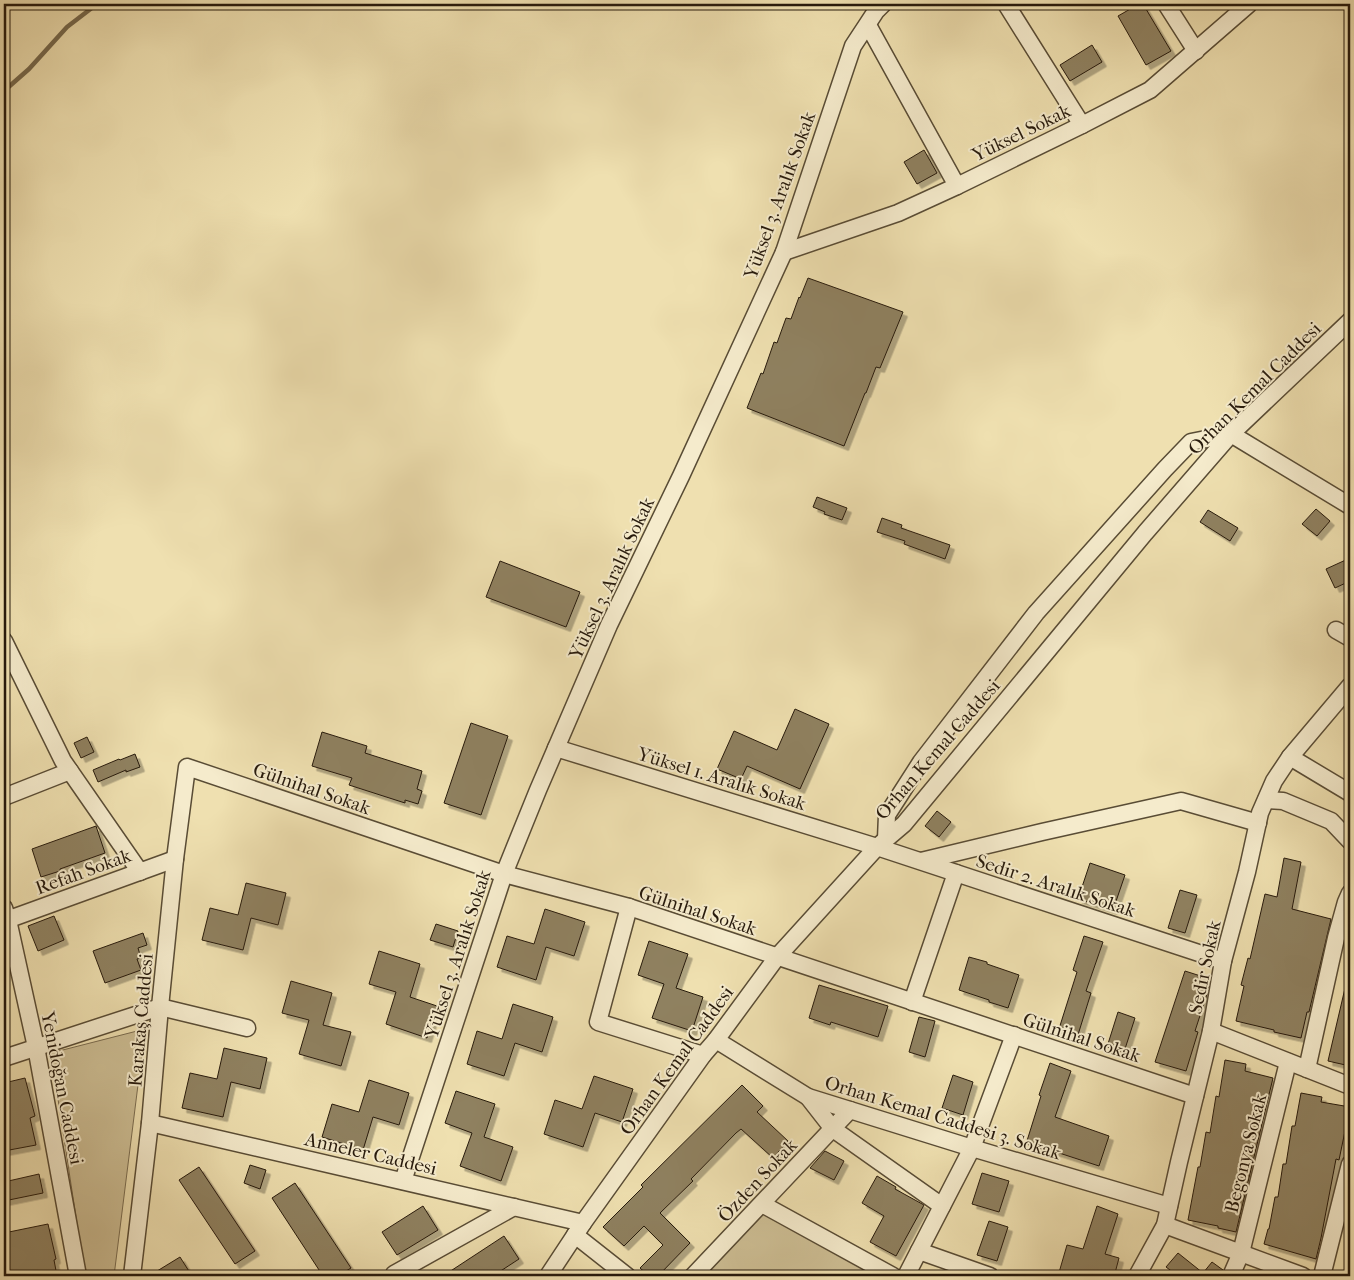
<svg xmlns="http://www.w3.org/2000/svg" width="1354" height="1280" font-family="'IM FELL French Canon',serif">
	<defs>
		<filter id="shadow"><feDropShadow dx="4.5" dy="4.5" stdDeviation="0" flood-color="#0004"/></filter>
	</defs>
	<rect width="100%" height="100%" fill="#efe0b0"/>
	<filter id="stains"><feTurbulence type="fractalNoise" baseFrequency=".004" numOctaves="4"/><feColorMatrix values="0 0 0 0 .2 0 0 0 0 .09 0 0 0 0 .02 0 0 0 .5 -.17"/></filter>
	<radialGradient id="worn" r=".72"><stop offset=".6" stop-color="#630" stop-opacity="0"/><stop offset="1" stop-color="#630" stop-opacity=".3"/></radialGradient>
	<g fill="#cdbe94" stroke="#7a6c50">
		<path d="M145,1029L114,1276H85L51,1053Z"/>
		<path d="M762,1211L878,1276H703Z"/>
	</g>
	<g fill="none" stroke-linecap="round" stroke-linejoin="round">
		<path stroke="#76694d" stroke-width="4.5" d="M4,91L29,69L67,27L97,4"/>
	</g>
	<g fill="#8f8161" stroke="#271a0c" filter="url(#shadow)">
		<path d="M1139,4H1143L1171,51L1146,65L1118,16Z"/>
		<path d="M1092,45L1102,62L1070,81L1060,65Z"/>
		<path d="M924,150L937,173L917,184L904,162Z"/>
		<path d="M808,278L903,312L880,368L876,367L866,393H865L844,446L747,408L761,373L763,374L774,342L777,343L786,318L791,319L799,297L800,298Z"/>
		<path d="M817,497L847,508L842,520L824,514L825,512L813,507Z"/>
		<path d="M1316,509L1330,521L1317,536L1302,524Z"/>
		<path d="M1208,510L1238,528L1230,541L1200,522Z"/>
		<path d="M882,518L902,525L901,528L950,545L945,559L904,544L905,541L877,532Z"/>
		<path d="M1350,558V581L1335,588L1326,569Z"/>
		<path d="M500,561L580,592L566,627L486,597Z"/>
		<path d="M795,709L829,724L800,789L747,766L741,779L717,769L734,731L777,750Z"/>
		<path d="M471,723L508,736L481,815L444,803Z"/>
		<path d="M322,732L367,746L365,753L422,771L417,789L422,791L418,804L405,800V803L349,785L352,778L312,766Z"/>
		<path d="M87,737L94,752L81,758L74,743Z"/>
		<path d="M135,754L140,767L126,772V770L98,782L93,770L119,759L120,760Z"/>
		<path d="M937,811L951,822L939,837L925,826Z"/>
		<path d="M96,826L105,853L60,869V871L41,877L32,849Z"/>
		<path d="M1284,858L1301,862L1292,909L1331,919L1309,1012H1307L1301,1038L1274,1032V1030L1236,1021L1244,986L1241,985L1248,958L1250,959L1265,894L1277,897Z"/>
		<path d="M1090,863L1125,875L1113,910L1078,899Z"/>
		<path d="M246,883L286,893L278,925L251,918L243,950L202,940L210,908L238,915Z"/>
		<path d="M1180,890L1197,895L1185,933L1168,928Z"/>
		<path d="M545,909L585,922L574,956L546,947L536,980L497,967L507,936L534,944Z"/>
		<path d="M54,916L64,940L38,951L28,926Z"/>
		<path d="M436,924L458,931L453,947L430,940Z"/>
		<path d="M143,933L147,945L138,948L141,958L137,959L141,970L105,983L93,951Z"/>
		<path d="M1084,936L1103,942L1086,991L1091,993L1077,1038L1058,1032L1077,972L1073,970Z"/>
		<path d="M649,941L688,954L676,988L703,997L692,1031L652,1018L664,984L638,975Z"/>
		<path d="M379,951L420,964L410,997L437,1006L427,1038L386,1024L396,992L369,984Z"/>
		<path d="M969,957L987,962V964L1019,975L1008,1008L989,1002V1000L959,990Z"/>
		<path d="M1185,971L1210,979L1208,991L1195,1031L1198,1032L1186,1071L1155,1062Z"/>
		<path d="M291,981L332,993L323,1025L351,1032L341,1066L299,1054L309,1020L282,1013Z"/>
		<path d="M1346,984L1350,985V1066L1328,1061Z"/>
		<path d="M819,985L888,1006L878,1037L831,1022L830,1025L809,1018Z"/>
		<path d="M513,1004L553,1017L542,1052L515,1043L504,1076L467,1064L477,1031L502,1039Z"/>
		<path d="M1118,1012L1135,1018L1124,1052L1107,1047Z"/>
		<path d="M919,1017L935,1021L925,1057L909,1052Z"/>
		<path d="M224,1048L267,1058L260,1089L231,1082L223,1117L182,1108L190,1073L217,1079Z"/>
		<path d="M1225,1060L1246,1064L1245,1071L1273,1078L1236,1232L1218,1228V1226L1188,1220L1198,1167H1200L1206,1132L1210,1133L1216,1096L1219,1097Z"/>
		<path d="M1050,1063L1071,1071L1055,1117L1109,1136L1099,1166L1050,1150L1049,1151L1026,1144L1041,1096L1039,1095Z"/>
		<path d="M953,1075L973,1082L963,1115L942,1108Z"/>
		<path d="M594,1076L633,1089L622,1122L595,1113L583,1147L544,1134L555,1100L582,1109Z"/>
		<path d="M25,1078L35,1116L30,1118L36,1145L4,1151V1083Z"/>
		<path d="M369,1080L409,1093L399,1125L373,1117L363,1150L322,1137L332,1104L359,1112Z"/>
		<path d="M742,1085L763,1106L757,1112L788,1141L773,1158L741,1129L736,1133L691,1179L693,1181L660,1213L690,1243L658,1276H649L640,1268L663,1245L644,1226L624,1246L603,1227L643,1187L641,1185Z"/>
		<path d="M456,1091L495,1104L484,1137L513,1147L501,1181L460,1166L472,1133L445,1123Z"/>
		<path d="M1301,1093L1322,1097L1321,1102L1350,1107L1339,1160L1336,1159L1321,1238L1316,1259L1264,1244L1268,1229H1269L1275,1197H1278L1283,1164H1286L1292,1126H1295Z"/>
		<path d="M825,1151L844,1161L834,1180L810,1168Z"/>
		<path d="M250,1165L266,1170L260,1189L244,1183Z"/>
		<path d="M199,1167L255,1251L235,1264L179,1180Z"/>
		<path d="M982,1173L1009,1181L999,1212L972,1204Z"/>
		<path d="M39,1174L43,1193L4,1201V1182Z"/>
		<path d="M877,1176L896,1187L895,1189L924,1205L896,1256L870,1242L884,1216L862,1203Z"/>
		<path d="M295,1183L351,1268L338,1276H323L272,1198Z"/>
		<path d="M423,1206L438,1230L397,1255L382,1232Z"/>
		<path d="M1097,1206L1118,1214L1105,1254L1119,1258L1115,1273L1111,1272L1110,1276H1058L1067,1245L1083,1249Z"/>
		<path d="M989,1221L1008,1227L997,1261L977,1255Z"/>
		<path d="M48,1224L56,1259L54,1260L57,1276H4V1233Z"/>
		<path d="M504,1236L519,1259L493,1276H443Z"/>
		<path d="M1178,1253L1203,1273L1212,1262L1223,1270L1221,1276H1178L1166,1267Z"/>
		<path d="M180,1257L192,1276H149Z"/>
	</g>
	<g fill="none" stroke-linecap="round" stroke-linejoin="round">
		<defs>
			<g id="minor">
				<path d="M1006,4L1082,125"/>
				<path d="M1166,4L1196,51"/>
				<path d="M868,25L957,186"/>
				<path d="M784,252L898,213L957,186L1082,125L1150,90L1249,4"/>
				<path d="M1336,630L1350,638"/>
				<path d="M4,641L63,761L140,872"/>
				<path d="M556,748L877,847L1223,961"/>
				<path d="M1290,757L1350,793"/>
				<path d="M4,797L70,771"/>
				<path d="M1266,800L1283,801L1331,821L1350,841"/>
				<path d="M886,839L887,815L921,762L1036,613L1165,469L1191,442L1231,434L1350,506"/>
				<path d="M921,861L1042,832L1181,801L1258,823"/>
				<path d="M629,907L598,1022L703,1055"/>
				<path d="M4,908L8,920L36,1047L78,1276"/>
				<path d="M4,921L175,859"/>
				<path d="M912,1002L956,873"/>
				<path d="M1211,1031L1350,1086"/>
				<path d="M716,1040L808,1097L972,1148L1169,1206"/>
				<path d="M4,1058L160,1007L247,1028"/>
				<path d="M1307,1069L1336,938L1346,902L1350,893"/>
				<path d="M808,1097L833,1129L942,1206"/>
				<path d="M150,1123L583,1223"/>
				<path d="M403,1181L504,874L538,790L609,625L681,476L784,252L853,46L876,11L883,4"/>
				<path d="M762,1204L893,1276"/>
				<path d="M1165,1225L1303,1276"/>
				<path d="M575,1235L627,1276"/>
				<path d="M919,1251L990,1276"/>
				<path d="M394,1274L514,1207"/>
				<path d="M132,1276L150,1123L160,1007L175,859L187,767L504,874L629,907L1195,1096"/>
				<path d="M548,1276L583,1223L703,1055L716,1040L777,957L877,847L904,824L1145,533L1231,434L1350,321"/>
				<path d="M693,1276L850,1110"/>
				<path d="M906,1276L972,1148L1014,1035"/>
				<path d="M1137,1276L1165,1225L1179,1162L1211,1031L1223,961L1247,872L1260,813L1274,781L1290,757L1350,686"/>
				<path d="M1231,1276L1241,1253L1288,1062"/>
				<path d="M1322,1276L1350,1164"/>
			</g>
		</defs>
		<use href="#minor" stroke="#594c35" stroke-width="19"/>
		<use href="#minor" stroke="#f5ebcc" stroke-width="16"/>
	</g>
	<g text-anchor="middle" stroke-width="4" stroke-linejoin="round" paint-order="stroke">
		<g font-size="19" fill="#271a0c" stroke="#f5ebcc">
			<text transform="translate(1021 132) rotate(-26)" y="7">Yüksel Sokak</text>
			<text transform="translate(779 195) rotate(-70)" y="7">Yüksel 3. Aralık Sokak</text>
			<text transform="translate(1254 388) rotate(-45)" y="7">Orhan Kemal Caddesi</text>
			<text transform="translate(611 578) rotate(-65)" y="7">Yüksel 3. Aralık Sokak</text>
			<text transform="translate(937 749) rotate(-49)" y="7">Orhan Kemal Caddesi</text>
			<text transform="translate(722 778) rotate(17)" y="7">Yüksel 1. Aralık Sokak</text>
			<text transform="translate(312 788) rotate(19)" y="7">Gülnihal Sokak</text>
			<text transform="translate(83 871) rotate(-20)" y="7">Refah Sokak</text>
			<text transform="translate(1056 885) rotate(18)" y="7">Sedir 2. Aralık Sokak</text>
			<text transform="translate(698 910) rotate(18)" y="7">Gülnihal Sokak</text>
			<text transform="translate(457 954) rotate(-72)" y="7">Yüksel 3. Aralık Sokak</text>
			<text transform="translate(1204 967) rotate(-78)" y="7">Sedir Sokak</text>
			<text transform="translate(140 1020) rotate(-85)" y="7">Karakaş Caddesi</text>
			<text transform="translate(1082 1037) rotate(18)" y="7">Gülnihal Sokak</text>
			<text transform="translate(676 1060) rotate(-54)" y="7">Orhan Kemal Caddesi</text>
			<text transform="translate(63 1088) rotate(79)" y="7">Yenidoğan Caddesi</text>
			<text transform="translate(943 1117) rotate(17)" y="7">Orhan Kemal Caddesi 3. Sokak</text>
			<text transform="translate(371 1153) rotate(13)" y="7">Anneler Caddesi</text>
			<text transform="translate(1245 1153) rotate(-76)" y="7">Begonya Sokak</text>
			<text transform="translate(757 1180) rotate(-47)" y="7">Özden Sokak</text>
		</g>
	</g>
	<rect width="1354" height="1280" fill="none" stroke="#efe0b0" stroke-width="20"/>
	<rect x="5" y="5" width="1344" height="1270" fill="none" stroke="#271a0c" stroke-width="2.5"/>
	<rect x="10" y="10" width="1334" height="1260" fill="none" stroke="#271a0c"/>
	<rect width="100%" height="100%" filter="url(#stains)"/>
	<rect width="100%" height="100%" fill="url(#worn)"/>
</svg>
